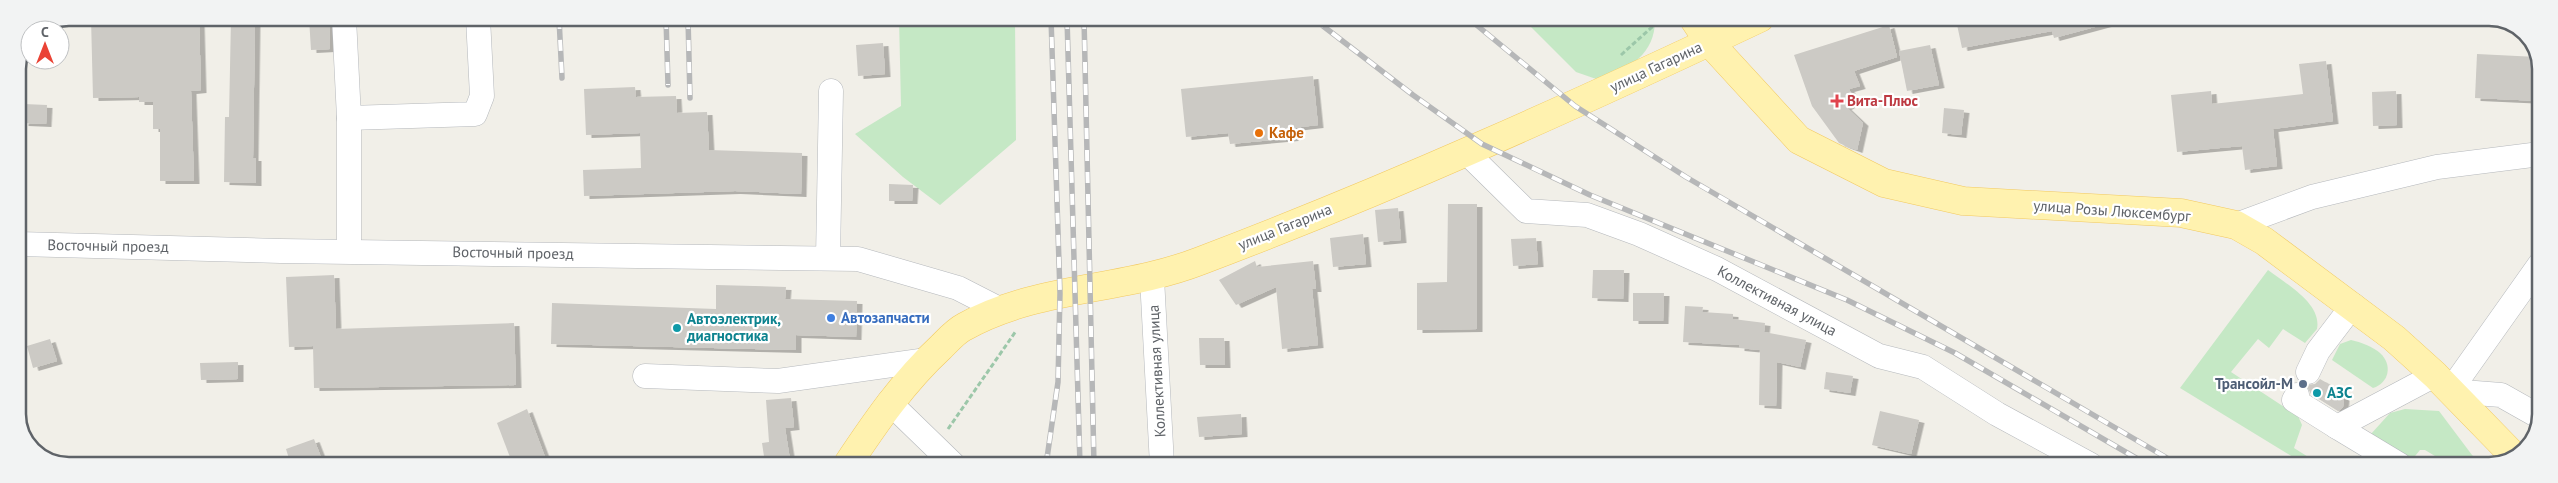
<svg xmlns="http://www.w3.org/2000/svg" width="2558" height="483" font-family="'PT Sans',sans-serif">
	<defs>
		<filter id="shadow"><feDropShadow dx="5.5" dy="3" stdDeviation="0" flood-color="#0004"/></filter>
	</defs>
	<rect width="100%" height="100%" fill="#f1efe8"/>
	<g fill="#c5e8c5">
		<path d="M899,18H1015L1016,140L940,205L903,177L855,134L901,106Z"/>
		<path d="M1522,18H1655C1656,53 1630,68 1602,81L1576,72Z"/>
		<path d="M2268,270C2286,284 2322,303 2317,329L2305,343L2283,329L2269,348L2258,339L2231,372L2298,416L2302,425L2294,448L2321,465H2306L2180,388Z"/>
		<path d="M2351,340C2361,342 2373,347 2380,353C2393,365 2389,383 2373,388L2332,360L2340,344Z"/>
		<path d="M2405,409L2439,411L2472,455L2483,465H2450L2425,450H2420L2411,461L2371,434L2390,413Z"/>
	</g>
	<g fill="#cccac5" filter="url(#shadow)">
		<path d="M91,18H199L201,90L191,91L194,181H160V129H153V102H139V97L93,98Z"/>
		<path d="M231,18H255L253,158H256V183L224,182L225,117H229Z"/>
		<path d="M309,18H329L330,49L311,50Z"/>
		<path d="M1966,18H2105L2106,24L2054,38L2052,31L1962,48L1956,20Z"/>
		<path d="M1889,25L1897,57L1854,71L1860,86L1849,89L1855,102L1846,107L1863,123L1857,150L1846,146L1839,143L1812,106L1794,55Z"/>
		<path d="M883,43L885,74L858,76L856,45Z"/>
		<path d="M1930,45L1939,85L1907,91L1899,51Z"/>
		<path d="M2477,54L2537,57L2540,63V101L2475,98Z"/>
		<path d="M2326,61L2333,121L2273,129L2277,166L2245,170L2242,146L2177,152L2171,95L2211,91L2212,104L2303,94L2299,64Z"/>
		<path d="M1313,76L1318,125L1292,128L1293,138L1230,144L1228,133L1186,137L1181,89Z"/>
		<path d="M635,87L636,97L676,96L677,113L707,112L709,150L802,153L801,194L735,191L584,196L583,170L641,168L640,133L586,135L584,89Z"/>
		<path d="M2396,91L2397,125L2373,126L2372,92Z"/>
		<path d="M24,104L47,105L46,124L23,123Z"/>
		<path d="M1944,108L1964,110L1961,135L1942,133Z"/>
		<path d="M889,184L913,185L912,201H889Z"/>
		<path d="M1448,204H1477V329L1417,330V283L1447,282Z"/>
		<path d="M1398,208L1401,240L1378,242L1375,210Z"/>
		<path d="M1363,234L1366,264L1333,267L1330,238Z"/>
		<path d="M1536,238L1538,264L1513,266L1511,239Z"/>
		<path d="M1255,261L1257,267L1313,261L1316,289H1312L1318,345L1282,349L1276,287L1236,305L1219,280Z"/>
		<path d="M1593,270H1624L1623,299L1592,298Z"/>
		<path d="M334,275L336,329L514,323L516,385L314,388L313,346L289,347L286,277Z"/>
		<path d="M716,285L786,287L785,299L857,301L856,337L796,335V350L551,344L552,303L716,309Z"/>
		<path d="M1633,293H1664L1663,321H1633Z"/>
		<path d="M1685,306L1703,307L1702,312L1733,314V319L1765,323L1764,332L1806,340L1800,367L1777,362L1776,406L1759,405L1760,350L1739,348V345L1683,342Z"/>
		<path d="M1199,338H1224L1225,365H1200Z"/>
		<path d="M50,339L57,361L33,368L27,346Z"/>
		<path d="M238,362V379L201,380L200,363Z"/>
		<path d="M1826,372L1853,376L1850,393L1824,389Z"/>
		<path d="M2320,379L2339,390L2344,398L2343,407L2340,410L2338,411L2311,394L2306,385L2315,384Z"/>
		<path d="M791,398L794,427L785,428L790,460L765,463L762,443L769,442L766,400Z"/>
		<path d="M527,409L548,465H513L497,423Z"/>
		<path d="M1880,411L1919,420L1911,454L1872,445Z"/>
		<path d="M1241,414L1242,434L1199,437L1197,417Z"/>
		<path d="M314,439L324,465H291L286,449Z"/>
	</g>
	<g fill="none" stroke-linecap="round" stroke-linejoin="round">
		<defs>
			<g id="minor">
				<path d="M344,18L349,118V251"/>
				<path d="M349,118L475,114L482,96L478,18"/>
				<path d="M1465,151L1526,211L1587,215L1639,234L1717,269L1879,356L1923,367L1997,414L2091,465"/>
				<path d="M2236,225L2312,197L2437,167L2540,154"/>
				<path d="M18,244L281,251L858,259L958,288L999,309"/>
				<path d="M828,258L831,91"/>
				<path d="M1152,278L1162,465"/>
				<path d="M2308,372L2318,351L2353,305"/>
				<path d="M645,376L778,381L927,360"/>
				<path d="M2450,391L2540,264"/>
				<path d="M2450,391L2501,395L2540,417"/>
				<path d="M2297,395L2294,400L2337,427L2435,375"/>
				<path d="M889,402L954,465"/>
				<path d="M2337,427L2400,465"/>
			</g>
			<g id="major">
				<path d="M1693,18L1709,42L1799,140L1884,183L1963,201L2181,213L2236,225L2264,241L2394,338L2435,375L2514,456"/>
				<path d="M847,465C875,423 903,382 941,347C948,340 956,331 964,327C1037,286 1123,291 1200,261C1390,189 1576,105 1760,18"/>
			</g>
		</defs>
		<use href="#minor" stroke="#b5b8bc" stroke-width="25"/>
		<use href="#major" stroke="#f2c960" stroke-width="29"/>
		<g stroke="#9cc7a9" stroke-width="3" stroke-dasharray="5 2.5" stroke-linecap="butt">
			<path d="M1846,18L1848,23L1865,18"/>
			<path d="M1621,55L1662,18"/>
			<path d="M948,429L1016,331"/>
		</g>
		<use href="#minor" stroke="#fff" stroke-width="24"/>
		<use href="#major" stroke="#fff2af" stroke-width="28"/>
		<defs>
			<g id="rail">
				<path d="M559,18L562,78"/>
				<path d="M644,18V24"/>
				<path d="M666,18L668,85"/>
				<path d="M688,18L690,98"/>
				<path d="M1067,18L1080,465"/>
				<path d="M1084,18L1094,465"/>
				<path d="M1316,18L1323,26L1413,95L1482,144L1590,195L1847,300L1955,353L2148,465"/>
				<path d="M1468,18L1575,106L1686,177L2179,465"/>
				<path d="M1046,465L1058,382L1060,293L1051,18"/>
			</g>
		</defs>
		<use href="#rail" stroke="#b6b7b8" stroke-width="5.5"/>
		<use href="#rail" stroke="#fff" stroke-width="4" stroke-dasharray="11" stroke-linecap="butt"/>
	</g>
	<path fill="#e0444e" stroke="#fff" stroke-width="2" d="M1834.5 93.5h5v5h5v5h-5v5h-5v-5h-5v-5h5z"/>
	<circle fill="#e8710a" stroke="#fff" stroke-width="2" cx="1259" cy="133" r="5"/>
	<circle fill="#3f7fe0" stroke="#fff" stroke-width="2" cx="831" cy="318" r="5"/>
	<g fill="#0f9aa8" stroke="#fff" stroke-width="2">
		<circle cx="677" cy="328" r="5"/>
		<circle cx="2317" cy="393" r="5"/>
	</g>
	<circle fill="#5c6f8a" stroke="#fff" stroke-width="2" cx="2303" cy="384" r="5"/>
	<g text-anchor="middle" stroke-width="4.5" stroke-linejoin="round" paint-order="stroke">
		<g font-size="15" fill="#5f6368" stroke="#fff">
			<text transform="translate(1656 67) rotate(-25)" y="5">улица Гагарина</text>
			<text transform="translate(2112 211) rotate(4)" y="5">улица Розы Люксембург</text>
			<text transform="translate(1285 227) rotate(-22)" y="5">улица Гагарина</text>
			<text transform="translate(108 246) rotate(1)" y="5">Восточный проезд</text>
			<text transform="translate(513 253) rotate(1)" y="5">Восточный проезд</text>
			<text transform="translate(1777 301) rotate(28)" y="5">Коллективная улица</text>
			<text transform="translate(1157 371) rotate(-93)" y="5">Коллективная улица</text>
		</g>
		<g font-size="15" font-weight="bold" fill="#be3a42" stroke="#fff" text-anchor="start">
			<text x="1847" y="106">Вита-Плюс</text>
		</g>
		<g font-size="15" font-weight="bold" fill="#c56008" stroke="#fff" text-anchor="start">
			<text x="1269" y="138">Кафе</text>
		</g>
		<g font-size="15" font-weight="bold" fill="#366cbe" stroke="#fff" text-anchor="start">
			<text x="841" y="323">Автозапчасти</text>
		</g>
		<g font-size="15" font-weight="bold" fill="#0d838f" stroke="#fff" text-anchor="start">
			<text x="687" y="324">Автоэлектрик,<tspan x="687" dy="17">диагностика</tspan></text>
			<text x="2327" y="398">АЗС</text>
		</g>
		<g font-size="15" font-weight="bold" fill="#4e5e75" stroke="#fff" text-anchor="end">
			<text x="2293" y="389">Трансойл-М</text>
		</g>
	</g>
	<path d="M0 0H2558V483H0ZM69 26H2489A43 43 0 0 1 2532 69V414A43 43 0 0 1 2489 457H69A43 43 0 0 1 26 414V69A43 43 0 0 1 69 26Z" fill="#f2f3f3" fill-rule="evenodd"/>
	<path fill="none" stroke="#5f6368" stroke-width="2.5" d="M69 26H2489A43 43 0 0 1 2532 69V414A43 43 0 0 1 2489 457H69A43 43 0 0 1 26 414V69A43 43 0 0 1 69 26Z"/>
	<g transform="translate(45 45)"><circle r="24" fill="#ffffff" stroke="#bfc1c3"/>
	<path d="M0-4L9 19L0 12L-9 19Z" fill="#ea4335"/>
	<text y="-8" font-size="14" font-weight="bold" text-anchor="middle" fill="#5f6368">С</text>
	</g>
</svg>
